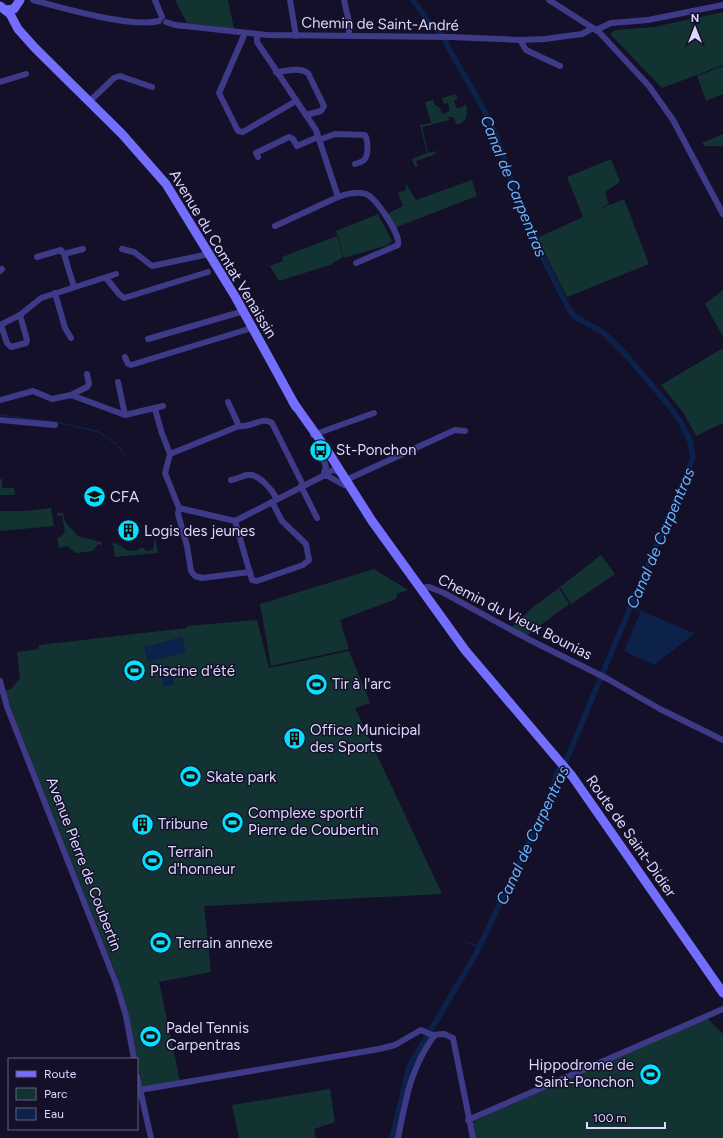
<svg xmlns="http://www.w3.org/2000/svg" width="723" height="1138" font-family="Figtree,sans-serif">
	<rect width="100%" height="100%" fill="#141029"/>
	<g fill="#133332">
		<path d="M175,0H228L234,29L187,23Z"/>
		<path d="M723,12V65L662,88L610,34L615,30L654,27Z"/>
		<path d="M723,66V94L706,101L697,76Z"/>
		<path d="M456,94L458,98L454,101L457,109L466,105C468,115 467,122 457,125L453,117H448L449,120L422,127L428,153L435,151L436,154L416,161L418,166L415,167L412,159L427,153L420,125L431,123L425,102L433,100L435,105L440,108L442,114L450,111L448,103L444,104L442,98Z"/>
		<path d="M723,134V147L721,146H704L702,143Z"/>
		<path d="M611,159L620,182L605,192L609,204L593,212L624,199L649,264L567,297L537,238L583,217L567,177Z"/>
		<path d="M472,180L477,196L394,228L387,214L403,206L398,193L406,190V184L416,200Z"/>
		<path d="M378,214L392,241L388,245L344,258L336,231Z"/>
		<path d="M337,236L343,257L330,265L279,281L270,266L283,261L282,257Z"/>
		<path d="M723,290V337L705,304Z"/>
		<path d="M723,348V423L696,436L683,412L661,385Z"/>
		<path d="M0,479H2V488H14L15,495H0Z"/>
		<path d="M51,508L54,526L0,531V511H26Z"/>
		<path d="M57,513H63L65,522L78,536L101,542L102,545L98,544L93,551L76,553L67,546L59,548L57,537L59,538L65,532L62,515L57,516Z"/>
		<path d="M155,538L158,553L115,557L113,545L110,544L116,543C126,550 131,555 142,547L146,551L153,550Z"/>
		<path d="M601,555L615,574L571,604L560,587Z"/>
		<path d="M374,569L408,590L397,594L396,599L340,620L349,649L271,666L260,604Z"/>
		<path d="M559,588L569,604L526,636L511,628L532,608Z"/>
		<path d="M257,620L269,668L349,651L370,703L355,708L442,894L204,906L211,972L159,982L180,1081L143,1088L118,979L4,691L11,689L20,678L17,652L38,649L39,645L187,628V626Z"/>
		<path d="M706,1017L723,1034V1138H475L472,1125L476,1120Z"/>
		<path d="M330,1089L335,1122L314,1129L316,1138H239L232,1105Z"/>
	</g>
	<g fill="#0c224b">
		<path d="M641,611L694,633V634L654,665L624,651Z"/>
		<path d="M182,637L186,652L148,662L144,647Z"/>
		<path d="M169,665L174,684L164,687L159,668Z"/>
	</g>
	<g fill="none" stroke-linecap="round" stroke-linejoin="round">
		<g stroke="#0c224b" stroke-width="1.5">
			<path d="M0,415L54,422"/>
			<path d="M57,422L99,432L116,444"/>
			<path d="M118,446L125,456"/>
			<path d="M631,607L641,611"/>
			<path d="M466,942L478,946"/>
		</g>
		<path stroke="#0c224b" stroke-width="5.5" d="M392,1138L409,1067L477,952L543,813L552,792L557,772L565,763L693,458L690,441L681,423L670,407L627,356L604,333L575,317L569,309L527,227L496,135L483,108L448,47L443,35L429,22L413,0"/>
		<g stroke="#3f3a88" stroke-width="6">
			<path d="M33,0C62,8 131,28 159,21"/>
			<path d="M155,0L162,17"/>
			<path d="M290,0L296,36"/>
			<path d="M344,0L349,22V36"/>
			<path d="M549,0L599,32L649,86L673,120L723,214"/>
			<path d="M166,22L175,25L267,35L450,37L520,40L545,39L582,34L593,28"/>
			<path d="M596,30L611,23L648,20L723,5"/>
			<path d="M245,33L219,93L238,131L243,132L296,101"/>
			<path d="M257,35V42L316,130L338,197C346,194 358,191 366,194C376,198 401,235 398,245L356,263"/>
			<path d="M520,40L526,50L560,66"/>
			<path d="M276,72C287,71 299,67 308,73L324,106L321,111L306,115"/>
			<path d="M0,82L26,74"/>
			<path d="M90,101L114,78L120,76L152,87"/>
			<path d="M319,140L335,134L365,135C368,140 369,155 364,160C362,162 358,163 355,164"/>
			<path d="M258,157L256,153L289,137L293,139L297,146L318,137"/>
			<path d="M275,226L338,197"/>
			<path d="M122,249L134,252L152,266L209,254"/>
			<path d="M64,254L83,249"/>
			<path d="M37,257L61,250L64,254L74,287"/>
			<path d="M0,271L2,269"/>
			<path d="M106,278L119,294L124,298L208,272"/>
			<path d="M55,293L65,328L71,338"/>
			<path d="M0,325L20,315L41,298L116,274"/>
			<path d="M1,325L7,343L11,347L26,343L27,340L20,315"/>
			<path d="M148,339L244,311"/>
			<path d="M125,357L128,364L131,365L252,328"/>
			<path d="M118,382L125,415"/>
			<path d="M71,395L87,387L89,384L87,374"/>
			<path d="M0,400L33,391L52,399L71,395L125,415L163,406"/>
			<path d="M228,402L239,426"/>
			<path d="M155,409L162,434"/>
			<path d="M0,420L55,425"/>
			<path d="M313,435L374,413"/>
			<path d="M163,436L170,454"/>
			<path d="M325,473L334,470L341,474"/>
			<path d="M323,476H328L344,485"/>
			<path d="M231,480C237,479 242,476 247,475C259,473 272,490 277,499"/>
			<path d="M346,480L455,430L465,431"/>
			<path d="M301,486L317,518"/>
			<path d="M179,508L165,473L170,454L239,426C251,428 262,416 272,423L303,485"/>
			<path d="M179,508L235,521L323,476L326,467L320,450"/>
			<path d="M179,508L178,514L187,546L191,571L195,576L202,578L250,572"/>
			<path d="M235,521L252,580L257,581L303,565L309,560L306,544L282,521L272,502"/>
			<path d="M420,588L429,587L444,593L530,640L606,678L660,709L723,740"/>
			<path d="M0,681L7,707L116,983L126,1016L134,1059"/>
			<path d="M137,1076L151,1138"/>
			<path d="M140,1090L379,1049L395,1045L421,1030L432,1035L444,1034L453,1038L473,1138"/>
			<path d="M468,1120L723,1009"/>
			<path d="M398,1138C406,1099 410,1069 434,1036"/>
		</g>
		<g stroke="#746eff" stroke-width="9">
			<path d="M0,6L10,14L18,29L35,48L122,134L166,184L236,298L296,407"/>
			<path d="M5,10L14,9L20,0"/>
			<path d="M293,402L325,447L372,521L465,650L572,776L723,993"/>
		</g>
	</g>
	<defs>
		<symbol id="bus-disc" viewBox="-11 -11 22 22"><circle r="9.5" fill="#03e1ff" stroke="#141029"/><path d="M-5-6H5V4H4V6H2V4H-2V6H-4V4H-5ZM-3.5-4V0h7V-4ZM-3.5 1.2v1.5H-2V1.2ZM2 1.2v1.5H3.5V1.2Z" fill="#111"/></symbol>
		<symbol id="school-disc" viewBox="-11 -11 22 22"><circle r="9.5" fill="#03e1ff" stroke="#141029"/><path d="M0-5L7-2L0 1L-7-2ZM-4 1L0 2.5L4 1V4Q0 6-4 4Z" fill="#111"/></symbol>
		<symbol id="building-disc" viewBox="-11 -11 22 22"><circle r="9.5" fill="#03e1ff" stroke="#141029"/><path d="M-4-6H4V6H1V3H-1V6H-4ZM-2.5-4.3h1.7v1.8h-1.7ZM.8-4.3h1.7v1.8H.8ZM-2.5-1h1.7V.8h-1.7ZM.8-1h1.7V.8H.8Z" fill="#111"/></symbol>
		<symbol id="stadium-disc" viewBox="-11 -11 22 22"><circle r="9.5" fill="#03e1ff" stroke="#141029"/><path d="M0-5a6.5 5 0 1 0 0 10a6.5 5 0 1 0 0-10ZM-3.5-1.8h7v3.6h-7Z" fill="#111"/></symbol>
	</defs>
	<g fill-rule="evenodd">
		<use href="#bus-disc" x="308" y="438" width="25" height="25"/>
		<use href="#school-disc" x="82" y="484" width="25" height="25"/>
		<use href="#building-disc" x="116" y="518" width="25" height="25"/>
		<use href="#stadium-disc" x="122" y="658" width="25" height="25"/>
		<use href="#stadium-disc" x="304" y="672" width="25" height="25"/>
		<use href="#building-disc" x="282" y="726" width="25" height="25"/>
		<use href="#stadium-disc" x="178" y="764" width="25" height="25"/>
		<use href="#stadium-disc" x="220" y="810" width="25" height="25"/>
		<use href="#building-disc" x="130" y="812" width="25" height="25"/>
		<use href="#stadium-disc" x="140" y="848" width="25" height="25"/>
		<use href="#stadium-disc" x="148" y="930" width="25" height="25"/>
		<use href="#stadium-disc" x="138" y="1024" width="25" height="25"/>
		<use href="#stadium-disc" x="638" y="1062" width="25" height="25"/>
	</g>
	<g text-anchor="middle" stroke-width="3" stroke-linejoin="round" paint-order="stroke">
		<g font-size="15" fill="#ddd7ff" stroke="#141029">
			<text transform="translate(380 24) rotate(1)" y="5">Chemin de Saint-André</text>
			<text transform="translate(223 254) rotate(59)" y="5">Avenue du Comtat Venaissin</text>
			<text transform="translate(515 617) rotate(27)" y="5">Chemin du Vieux Bounias</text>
			<text transform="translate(631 836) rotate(55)" y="5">Route de Saint-Didier</text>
			<text transform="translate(84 864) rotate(69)" y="5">Avenue Pierre de Coubertin</text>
		</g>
		<g font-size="15" fill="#ddd7ff" stroke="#141029" text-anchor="start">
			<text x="336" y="455">St-Ponchon</text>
			<text x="110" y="502">CFA</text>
			<text x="144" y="536">Logis des jeunes</text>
			<text x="150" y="676">Piscine d'été</text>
			<text x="332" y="689">Tir à l'arc</text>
			<text x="310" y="735">Office Municipal<tspan x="310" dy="17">des Sports</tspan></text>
			<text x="206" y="782">Skate park</text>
			<text x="248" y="818">Complexe sportif<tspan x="248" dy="17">Pierre de Coubertin</tspan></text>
			<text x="158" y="829">Tribune</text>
			<text x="168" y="857">Terrain<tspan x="168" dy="17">d'honneur</tspan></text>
			<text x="176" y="948">Terrain annexe</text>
			<text x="166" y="1033">Padel Tennis<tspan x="166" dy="17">Carpentras</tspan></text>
			<text x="634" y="1070" text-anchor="end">Hippodrome de<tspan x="634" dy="17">Saint-Ponchon</tspan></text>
		</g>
		<g font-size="16" font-style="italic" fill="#65b5ff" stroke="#141029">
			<text transform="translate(514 186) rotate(68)" y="6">Canal de Carpentras</text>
			<text transform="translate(660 538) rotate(-67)" y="6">Canal de Carpentras</text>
			<text transform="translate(532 835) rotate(-65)" y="6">Canal de Carpentras</text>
		</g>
	</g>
	<rect x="8" y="1058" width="130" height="72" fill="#141029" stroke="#64607f"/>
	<rect x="16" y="1071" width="20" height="6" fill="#746eff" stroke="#64607f"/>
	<text x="44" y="1078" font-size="12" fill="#ddd7ff">Route</text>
	<rect x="16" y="1088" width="20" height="12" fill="#133332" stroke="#64607f"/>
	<text x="44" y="1098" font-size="12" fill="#ddd7ff">Parc</text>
	<rect x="16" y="1108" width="20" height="12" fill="#0c224b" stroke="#64607f"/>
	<text x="44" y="1118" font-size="12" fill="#ddd7ff">Eau</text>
	<g transform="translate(695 28)" stroke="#141029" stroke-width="3" paint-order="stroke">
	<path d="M0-3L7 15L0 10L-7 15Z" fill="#ddd7ff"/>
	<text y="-6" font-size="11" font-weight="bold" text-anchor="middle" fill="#ddd7ff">N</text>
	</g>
	<path d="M587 1122v6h78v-6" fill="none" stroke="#ddd7ff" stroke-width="2"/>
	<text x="593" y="1122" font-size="12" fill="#ddd7ff" stroke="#141029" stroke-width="3" paint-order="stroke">100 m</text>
</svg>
